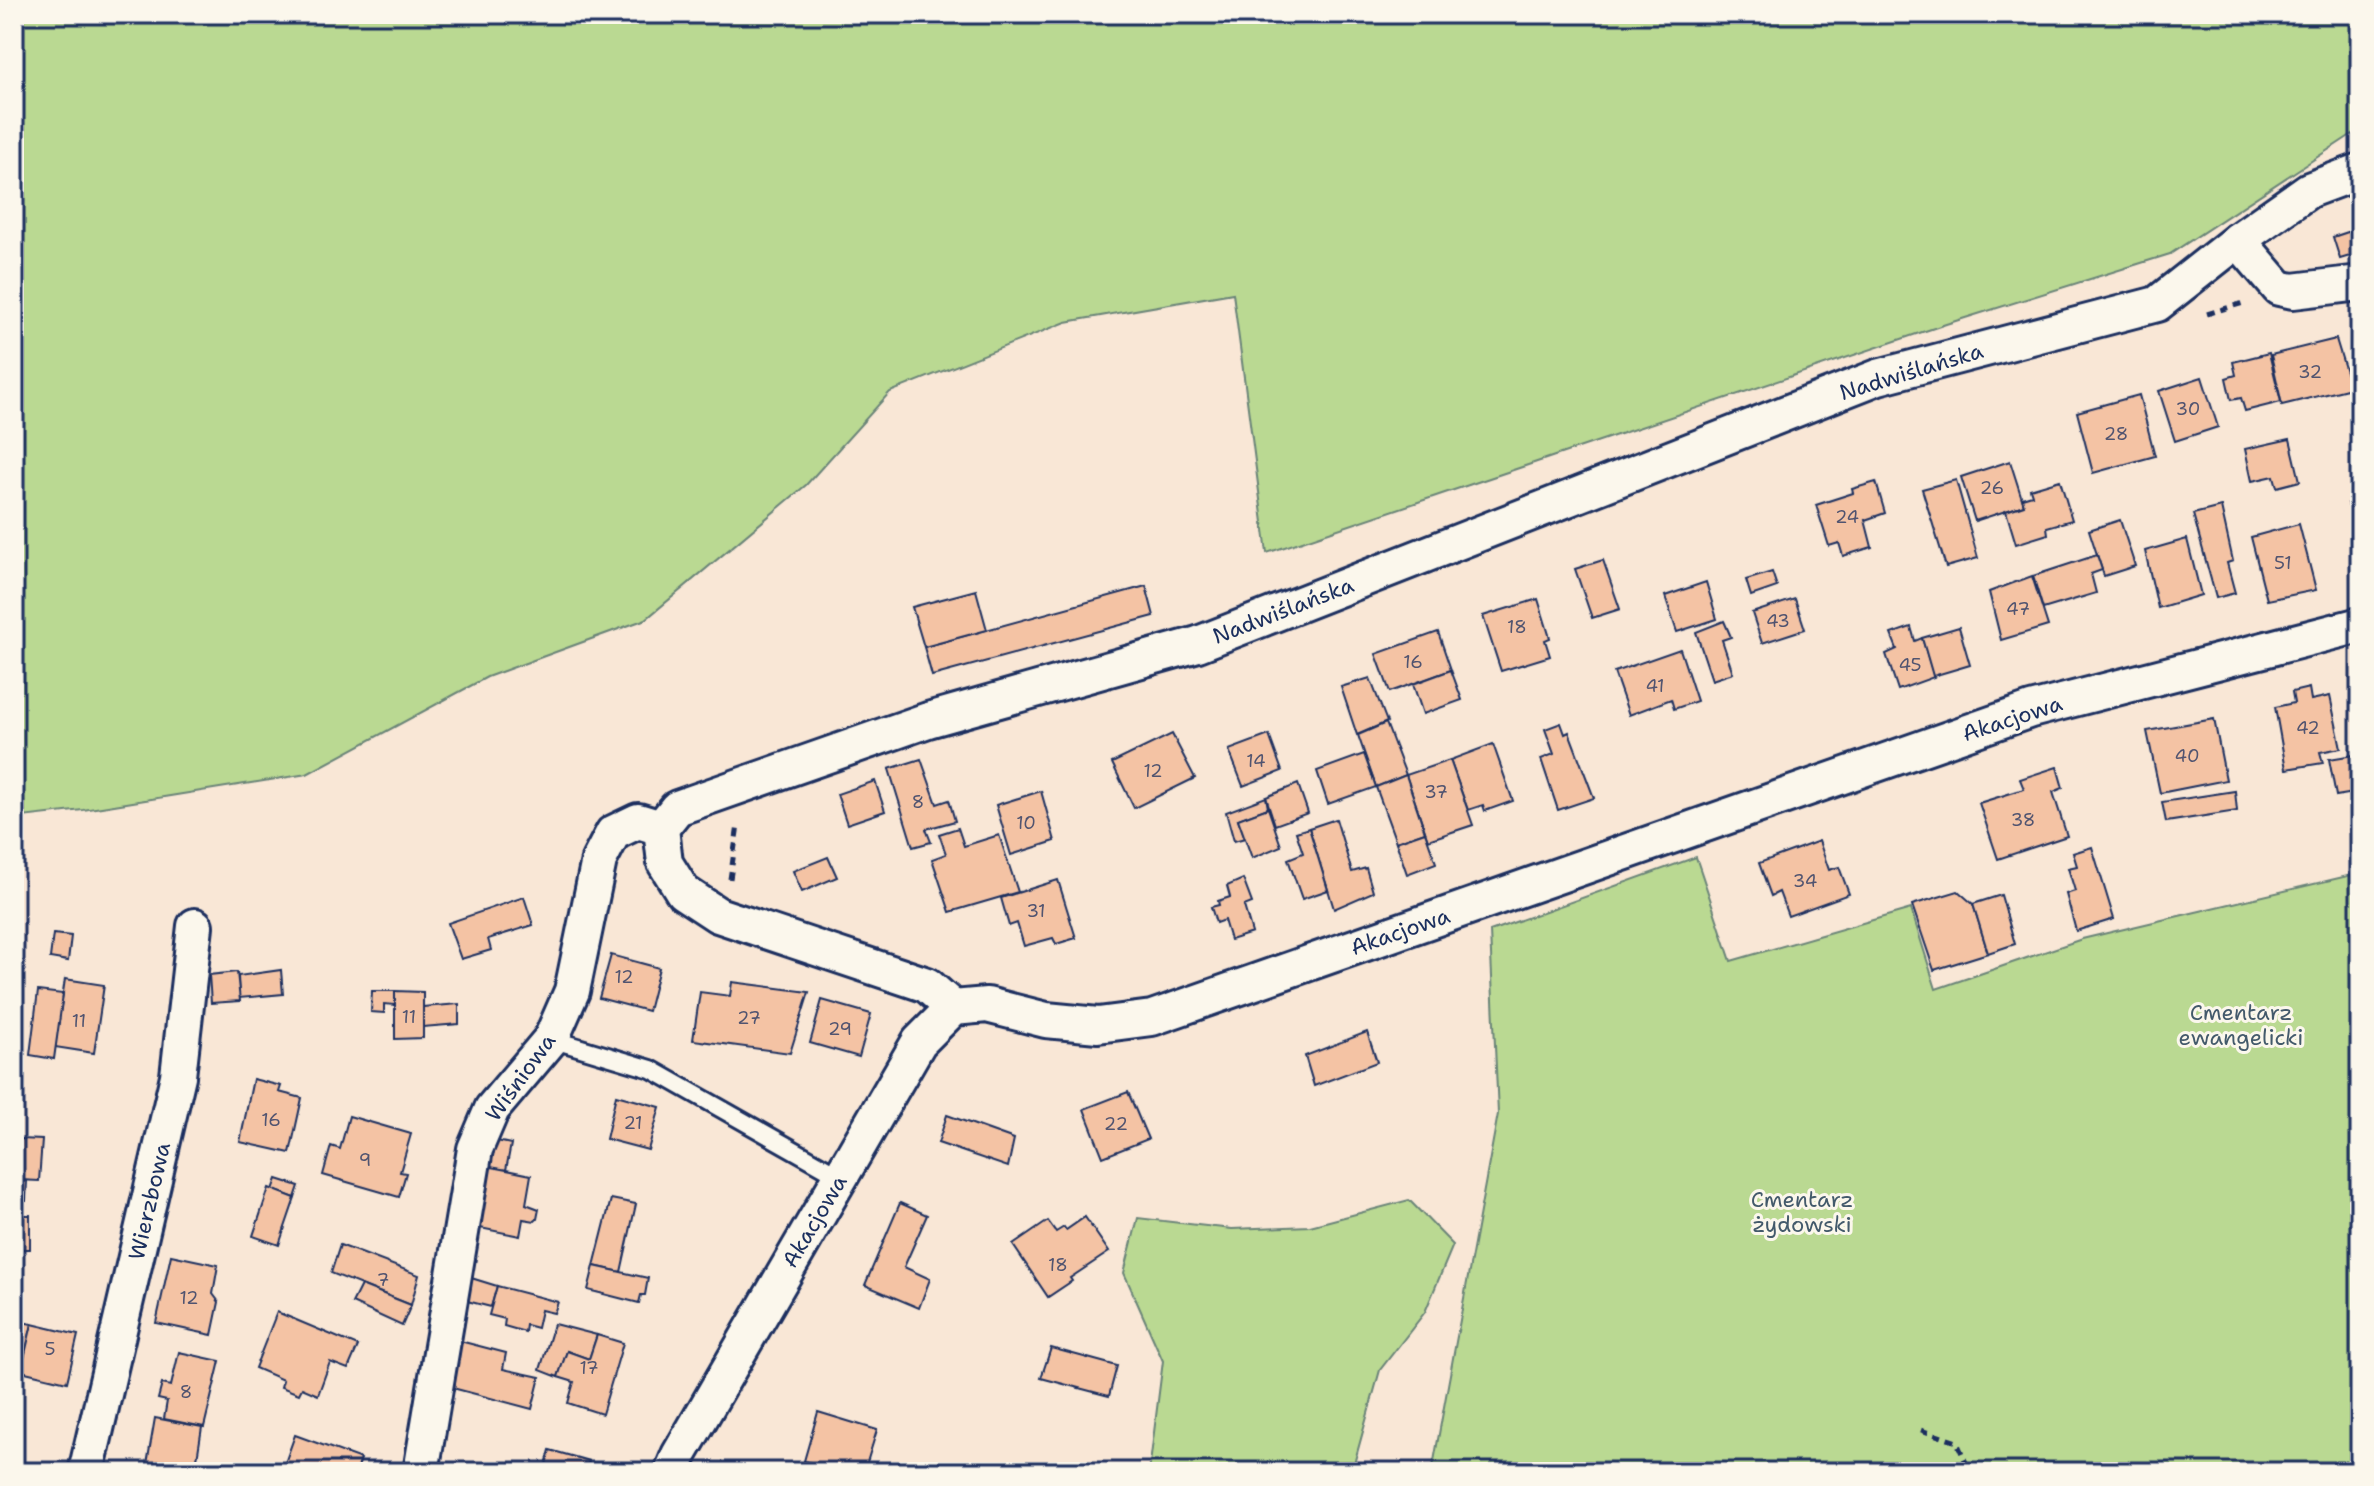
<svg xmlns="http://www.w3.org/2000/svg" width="2374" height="1486" font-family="'Shantell Sans',sans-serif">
	<rect width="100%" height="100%" fill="#f9e7d6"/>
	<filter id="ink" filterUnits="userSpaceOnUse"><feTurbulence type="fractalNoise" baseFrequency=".0125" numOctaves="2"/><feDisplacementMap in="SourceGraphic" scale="16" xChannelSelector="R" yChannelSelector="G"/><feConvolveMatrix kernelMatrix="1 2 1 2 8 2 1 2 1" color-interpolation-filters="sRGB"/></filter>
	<g filter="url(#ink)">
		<g fill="#bad992" stroke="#6a8478" stroke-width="2">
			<path d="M14,14H2360V129L2170,254L1946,324L1267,553L1233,293L1066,322L890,392L806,485L646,619L487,677L307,774L83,810L14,818Z"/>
			<path d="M1696,857L1731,961L1911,909L1936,989L2082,939L2360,873V1472H1432L1498,1114L1490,931Z"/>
			<path d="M1409,1200L1453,1245L1425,1312L1380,1370L1354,1464V1472H1149L1163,1361L1124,1273L1138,1218L1232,1229L1310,1226Z"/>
		</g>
		<g fill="#f4c3a4" stroke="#1b2f5e" stroke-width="2">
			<path d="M2360,228V253L2340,259L2333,237Z"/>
			<path d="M2336,339L2351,388L2282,405L2271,355Z"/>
			<path d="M2269,353L2281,402L2245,411L2241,398L2231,400L2226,378L2236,375L2233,362Z"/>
			<path d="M2202,377L2218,427L2175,441L2159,391Z"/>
			<path d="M2139,395L2155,456L2093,473L2077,412Z"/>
			<path d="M2290,439L2300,481L2277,487L2274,476L2252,481L2245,449Z"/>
			<path d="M2010,461L2024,505L1975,521L1961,477Z"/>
			<path d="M1956,480L1978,558L1946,567L1922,489Z"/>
			<path d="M2060,480L2072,520L2047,527L2048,534L2016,544L2006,511L2024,505L2022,498L2032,495L2030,489Z"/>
			<path d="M1876,482L1885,513L1865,520L1872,547L1843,556L1839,543L1829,546L1816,505L1853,493L1852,489Z"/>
			<path d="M2360,500V555L2348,503Z"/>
			<path d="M2221,507L2233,561L2227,563L2235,593L2216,598L2193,514Z"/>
			<path d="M2120,520L2135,566L2104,576L2089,530Z"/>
			<path d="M2299,524L2316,590L2267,600L2251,537Z"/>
			<path d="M2187,539L2201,595L2158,608L2145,551Z"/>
			<path d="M2097,555L2102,570L2091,574L2096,593L2043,609L2033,576Z"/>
			<path d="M1603,560L1620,609L1592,618L1575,569Z"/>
			<path d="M1772,572L1777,587L1751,596L1746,580Z"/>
			<path d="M2032,576L2048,626L2001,640L1989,592Z"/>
			<path d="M1706,582L1717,619L1677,632L1665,596Z"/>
			<path d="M1146,586L1154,616L932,676L924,647Z"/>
			<path d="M976,590L987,630L924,647L912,607Z"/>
			<path d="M1538,599L1550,638L1545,640L1550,656L1501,671L1483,616Z"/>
			<path d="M1795,599L1805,629L1762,643L1752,613Z"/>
			<path d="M1724,621L1731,637L1722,640L1733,673L1712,680L1696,632Z"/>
			<path d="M1911,627L1915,641L1922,638L1934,677L1898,690L1886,654L1897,649L1891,634Z"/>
			<path d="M1959,627L1970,665L1933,676L1922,638Z"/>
			<path d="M1438,632L1451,670L1390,692L1376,654Z"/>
			<path d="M1680,649L1697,701L1674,709L1671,699L1629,715L1614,672Z"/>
			<path d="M1451,670L1462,700L1423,714L1413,684Z"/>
			<path d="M1370,678L1387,722L1357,735L1341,687Z"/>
			<path d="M2309,688L2311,700L2330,696L2341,748L2320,752L2323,763L2286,769L2275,707L2294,703L2292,692Z"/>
			<path d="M2214,719L2226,780L2160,793L2147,731Z"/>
			<path d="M1386,723L1406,775L1376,787L1358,735Z"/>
			<path d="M1561,723L1565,734L1569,732L1594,798L1558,810L1541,759L1554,754L1545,729Z"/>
			<path d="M1172,734L1195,778L1134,808L1112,763Z"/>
			<path d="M1269,735L1282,771L1243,786L1229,750Z"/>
			<path d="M1493,744L1513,801L1485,811L1483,805L1468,810L1450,760Z"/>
			<path d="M1364,754L1376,787L1328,804L1317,771Z"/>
			<path d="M2360,754V792L2336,796L2329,759Z"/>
			<path d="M921,759L937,804L949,800L955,821L926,829L931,842L913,847L889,769Z"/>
			<path d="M1450,760L1473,825L1428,840L1406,775Z"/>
			<path d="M2057,767L2063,788L2053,792L2067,836L1998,859L1979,803L2024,789L2020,779Z"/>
			<path d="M1406,775L1425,832L1396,842L1376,787Z"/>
			<path d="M875,781L885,811L847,824L837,794Z"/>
			<path d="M1298,784L1308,813L1275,825L1266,797Z"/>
			<path d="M1041,791L1055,841L1011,855L996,805Z"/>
			<path d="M2235,791L2237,811L2166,822L2162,802Z"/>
			<path d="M1266,797L1268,808L1238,819L1245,838L1234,841L1226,812Z"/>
			<path d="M1268,808L1281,846L1252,858L1238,819Z"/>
			<path d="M1336,819L1352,872L1366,868L1373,892L1334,909L1309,828Z"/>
			<path d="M958,828L964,846L999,835L1018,892L950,912L932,859L946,854L939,834Z"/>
			<path d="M1309,828L1328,890L1302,899L1288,859L1303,853L1296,832Z"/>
			<path d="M1425,832L1436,863L1407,874L1396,842Z"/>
			<path d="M1819,841L1829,870L1839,867L1849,894L1788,916L1779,892L1771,896L1759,863Z"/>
			<path d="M2092,847L2114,919L2076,931L2066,894L2075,891L2068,868L2077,866L2073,853Z"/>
			<path d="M828,857L837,877L802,892L793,871Z"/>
			<path d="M1243,879L1252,903L1244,906L1252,933L1230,940L1224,920L1216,923L1211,907L1219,905L1218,901L1230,897L1227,886Z"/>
			<path d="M1058,880L1076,938L1056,944L1053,938L1024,946L1017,923L1009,926L1001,898Z"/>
			<path d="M1958,891L1973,904L1988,953L1934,970L1912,905Z"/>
			<path d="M2001,895L2015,944L1988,953L1973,904Z"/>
			<path d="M524,897L533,925L488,939L491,950L461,959L448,923Z"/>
			<path d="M53,934L71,936L68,961L50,958Z"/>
			<path d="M611,955L659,968L648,1011L599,998Z"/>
			<path d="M281,970L283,994L239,998L238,976Z"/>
			<path d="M237,972L240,1001L211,1003L209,975Z"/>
			<path d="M65,979L104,985L94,1053L55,1047Z"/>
			<path d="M732,982L809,992L790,1053L693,1040L700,992L730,996Z"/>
			<path d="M38,991L63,994L54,1059L30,1055Z"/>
			<path d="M372,991H395V1005L384,1004V1013L371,1012Z"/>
			<path d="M395,991L423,992V1038L395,1039Z"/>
			<path d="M822,1000L871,1014L859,1057L810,1043Z"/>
			<path d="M459,1004V1024L423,1027V1007Z"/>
			<path d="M1367,1032L1377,1062L1314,1086L1305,1056Z"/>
			<rect x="14" y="1034" width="5" height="43"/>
			<path d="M253,1079L281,1086L279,1092L302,1098L290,1153L240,1142Z"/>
			<path d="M1128,1092L1148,1139L1103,1157L1084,1109Z"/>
			<path d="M616,1095L660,1107L648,1150L606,1139Z"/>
			<path d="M947,1115L1014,1139L1008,1167L938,1143Z"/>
			<path d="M349,1116L411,1134L400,1172L406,1173L399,1197L323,1175L331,1146L340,1149Z"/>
			<path d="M14,1139H21L19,1180H14Z"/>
			<path d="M21,1139L42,1140L39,1181L19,1180Z"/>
			<path d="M492,1140L511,1144L506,1170L487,1167Z"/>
			<path d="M486,1166L531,1175L526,1204L539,1209L537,1219L535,1221L523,1219L520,1236L475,1227Z"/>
			<path d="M277,1179L299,1186L295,1198L273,1190Z"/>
			<path d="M14,1180L27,1181L26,1201H14Z"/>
			<path d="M269,1188L295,1198L279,1245L253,1236Z"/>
			<path d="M611,1199L636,1204L621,1272L594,1266Z"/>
			<path d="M900,1203L927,1215L904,1267L930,1279L919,1308L865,1285Z"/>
			<rect x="14" y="1215" width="16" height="34"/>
			<path d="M1085,1217L1109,1252L1070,1278L1072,1281L1048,1297L1013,1245L1048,1221L1056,1232L1064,1227L1066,1230Z"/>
			<path d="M340,1245L419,1275L411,1305L331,1273Z"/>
			<path d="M171,1255L218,1265L213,1294L219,1302L212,1335L156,1323Z"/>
			<path d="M594,1266L648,1278L645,1295H641L639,1303L588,1290Z"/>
			<path d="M468,1277L497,1286L491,1307L463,1300Z"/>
			<path d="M361,1285L411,1305L402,1326L352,1303Z"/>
			<path d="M497,1286L558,1302L554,1313L541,1310L537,1328L526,1325L525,1332L504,1326L505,1319L489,1315Z"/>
			<path d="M277,1312L358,1346L348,1369L330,1362L318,1395L302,1388L299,1394L281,1387L283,1380L255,1368Z"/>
			<path d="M17,1321L32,1324L23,1363L14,1361Z"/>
			<path d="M32,1324L78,1335L67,1382L21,1371Z"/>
			<path d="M554,1324L597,1335L589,1359L567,1351L558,1377L540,1370Z"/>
			<path d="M597,1335L623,1343L602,1414L568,1403L574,1382L558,1377L567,1351L589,1359Z"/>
			<path d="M456,1340L506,1353L503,1369L540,1377L532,1409L445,1386Z"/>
			<path d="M1051,1348L1117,1366L1109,1396L1041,1378Z"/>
			<path d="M179,1352L220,1361L204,1427L164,1419L167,1401L158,1399L162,1384L171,1386Z"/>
			<path d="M818,1412L877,1430L864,1472H808L811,1463L804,1461Z"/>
			<path d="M155,1418L202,1427L195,1472L146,1470Z"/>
			<path d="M295,1435L361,1459L356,1472H311L285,1463Z"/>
			<path d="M550,1450L589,1461L586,1472H544Z"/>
		</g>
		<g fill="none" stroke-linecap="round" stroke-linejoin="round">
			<defs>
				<path id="service" d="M551,1039L651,1069L840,1176"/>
				<g id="minor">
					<path d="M2238,240L2279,288L2293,291L2360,283"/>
					<path d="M953,1008L927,985L718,915L683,892L665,863L661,828L677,808L928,720L1198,644L1878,377L2157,304L2238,240L2309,190L2360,171"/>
					<path d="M86,1472L178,1076L195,926"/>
					<path d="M421,1472L475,1149L492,1109L551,1039L572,991L599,860L613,833L638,821L661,828"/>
					<path d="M672,1472L679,1455L919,1042L953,1008L987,1005L1046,1020L1098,1025L1152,1018L2031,710L2360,625"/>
				</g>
			</defs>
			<use href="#service" stroke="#1b2f5e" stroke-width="22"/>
			<use href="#minor" stroke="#1b2f5e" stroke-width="40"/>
			<g stroke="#1b2f5e" stroke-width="5" stroke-dasharray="8 6" stroke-linecap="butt">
				<path d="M2207,314L2247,302"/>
				<path d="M730,879L738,825"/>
				<path d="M1921,1430L1957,1442L1970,1472"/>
			</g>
			<use href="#service" stroke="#fbf7ec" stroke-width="16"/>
			<use href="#minor" stroke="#fbf7ec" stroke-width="34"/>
		</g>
	</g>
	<g text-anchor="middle" stroke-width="6" stroke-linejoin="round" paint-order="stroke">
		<g font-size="18" fill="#515470">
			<text x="2310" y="378">32</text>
			<text x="2188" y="415">30</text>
			<text x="2116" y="440">28</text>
			<text x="1992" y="494">26</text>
			<text x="1847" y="523">24</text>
			<text x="2283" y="569">51</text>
			<text x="2018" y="615">47</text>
			<text x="1778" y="627">43</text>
			<text x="1517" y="633">18</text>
			<text x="1413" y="668">16</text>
			<text x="1910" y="671">45</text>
			<text x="1655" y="692">41</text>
			<text x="2308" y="734">42</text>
			<text x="2187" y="762">40</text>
			<text x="1256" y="767">14</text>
			<text x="1153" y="777">12</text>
			<text x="1436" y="798">37</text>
			<text x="918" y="808">8</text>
			<text x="2023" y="826">38</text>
			<text x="1026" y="829">10</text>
			<text x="1805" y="887">34</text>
			<text x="1036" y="917">31</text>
			<text x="624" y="983">12</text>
			<text x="409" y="1023">11</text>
			<text x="749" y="1024">27</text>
			<text x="79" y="1027">11</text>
			<text x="840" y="1035">29</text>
			<text x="271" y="1126">16</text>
			<text x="633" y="1129">21</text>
			<text x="1116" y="1130">22</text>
			<text x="365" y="1166">9</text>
			<text x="1058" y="1271">18</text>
			<text x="383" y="1286">7</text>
			<text x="189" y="1304">12</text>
			<text x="50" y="1355">5</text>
			<text x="589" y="1374">17</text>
			<text x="186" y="1398">8</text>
		</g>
		<g font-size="22" fill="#1b2f5e" stroke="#fbf7ec">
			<text transform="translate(1911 371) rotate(-17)" y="8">Nadwiślańska</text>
			<text transform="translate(1283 610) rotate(-21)" y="8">Nadwiślańska</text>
			<text transform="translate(2012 718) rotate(-18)" y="8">Akacjowa</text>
			<text transform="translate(1400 931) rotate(-19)" y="8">Akacjowa</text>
			<text transform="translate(520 1077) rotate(-54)" y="8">Wiśniowa</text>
			<text transform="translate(149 1201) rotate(-77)" y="8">Wierzbowa</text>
			<text transform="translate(814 1221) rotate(-59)" y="8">Akacjowa</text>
		</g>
		<g font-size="22" fill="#435a6b" stroke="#fbf7ec">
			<text x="2241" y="1020">Cmentarz<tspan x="2241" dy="25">ewangelicki</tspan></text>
			<text x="1802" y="1207">Cmentarz<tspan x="1802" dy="25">żydowski</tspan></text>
		</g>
	</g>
	<rect width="2374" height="1486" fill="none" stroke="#fbf7ec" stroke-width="48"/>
	<rect x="24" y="24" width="2326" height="1438" fill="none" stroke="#1b2f5e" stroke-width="3" filter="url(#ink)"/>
</svg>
